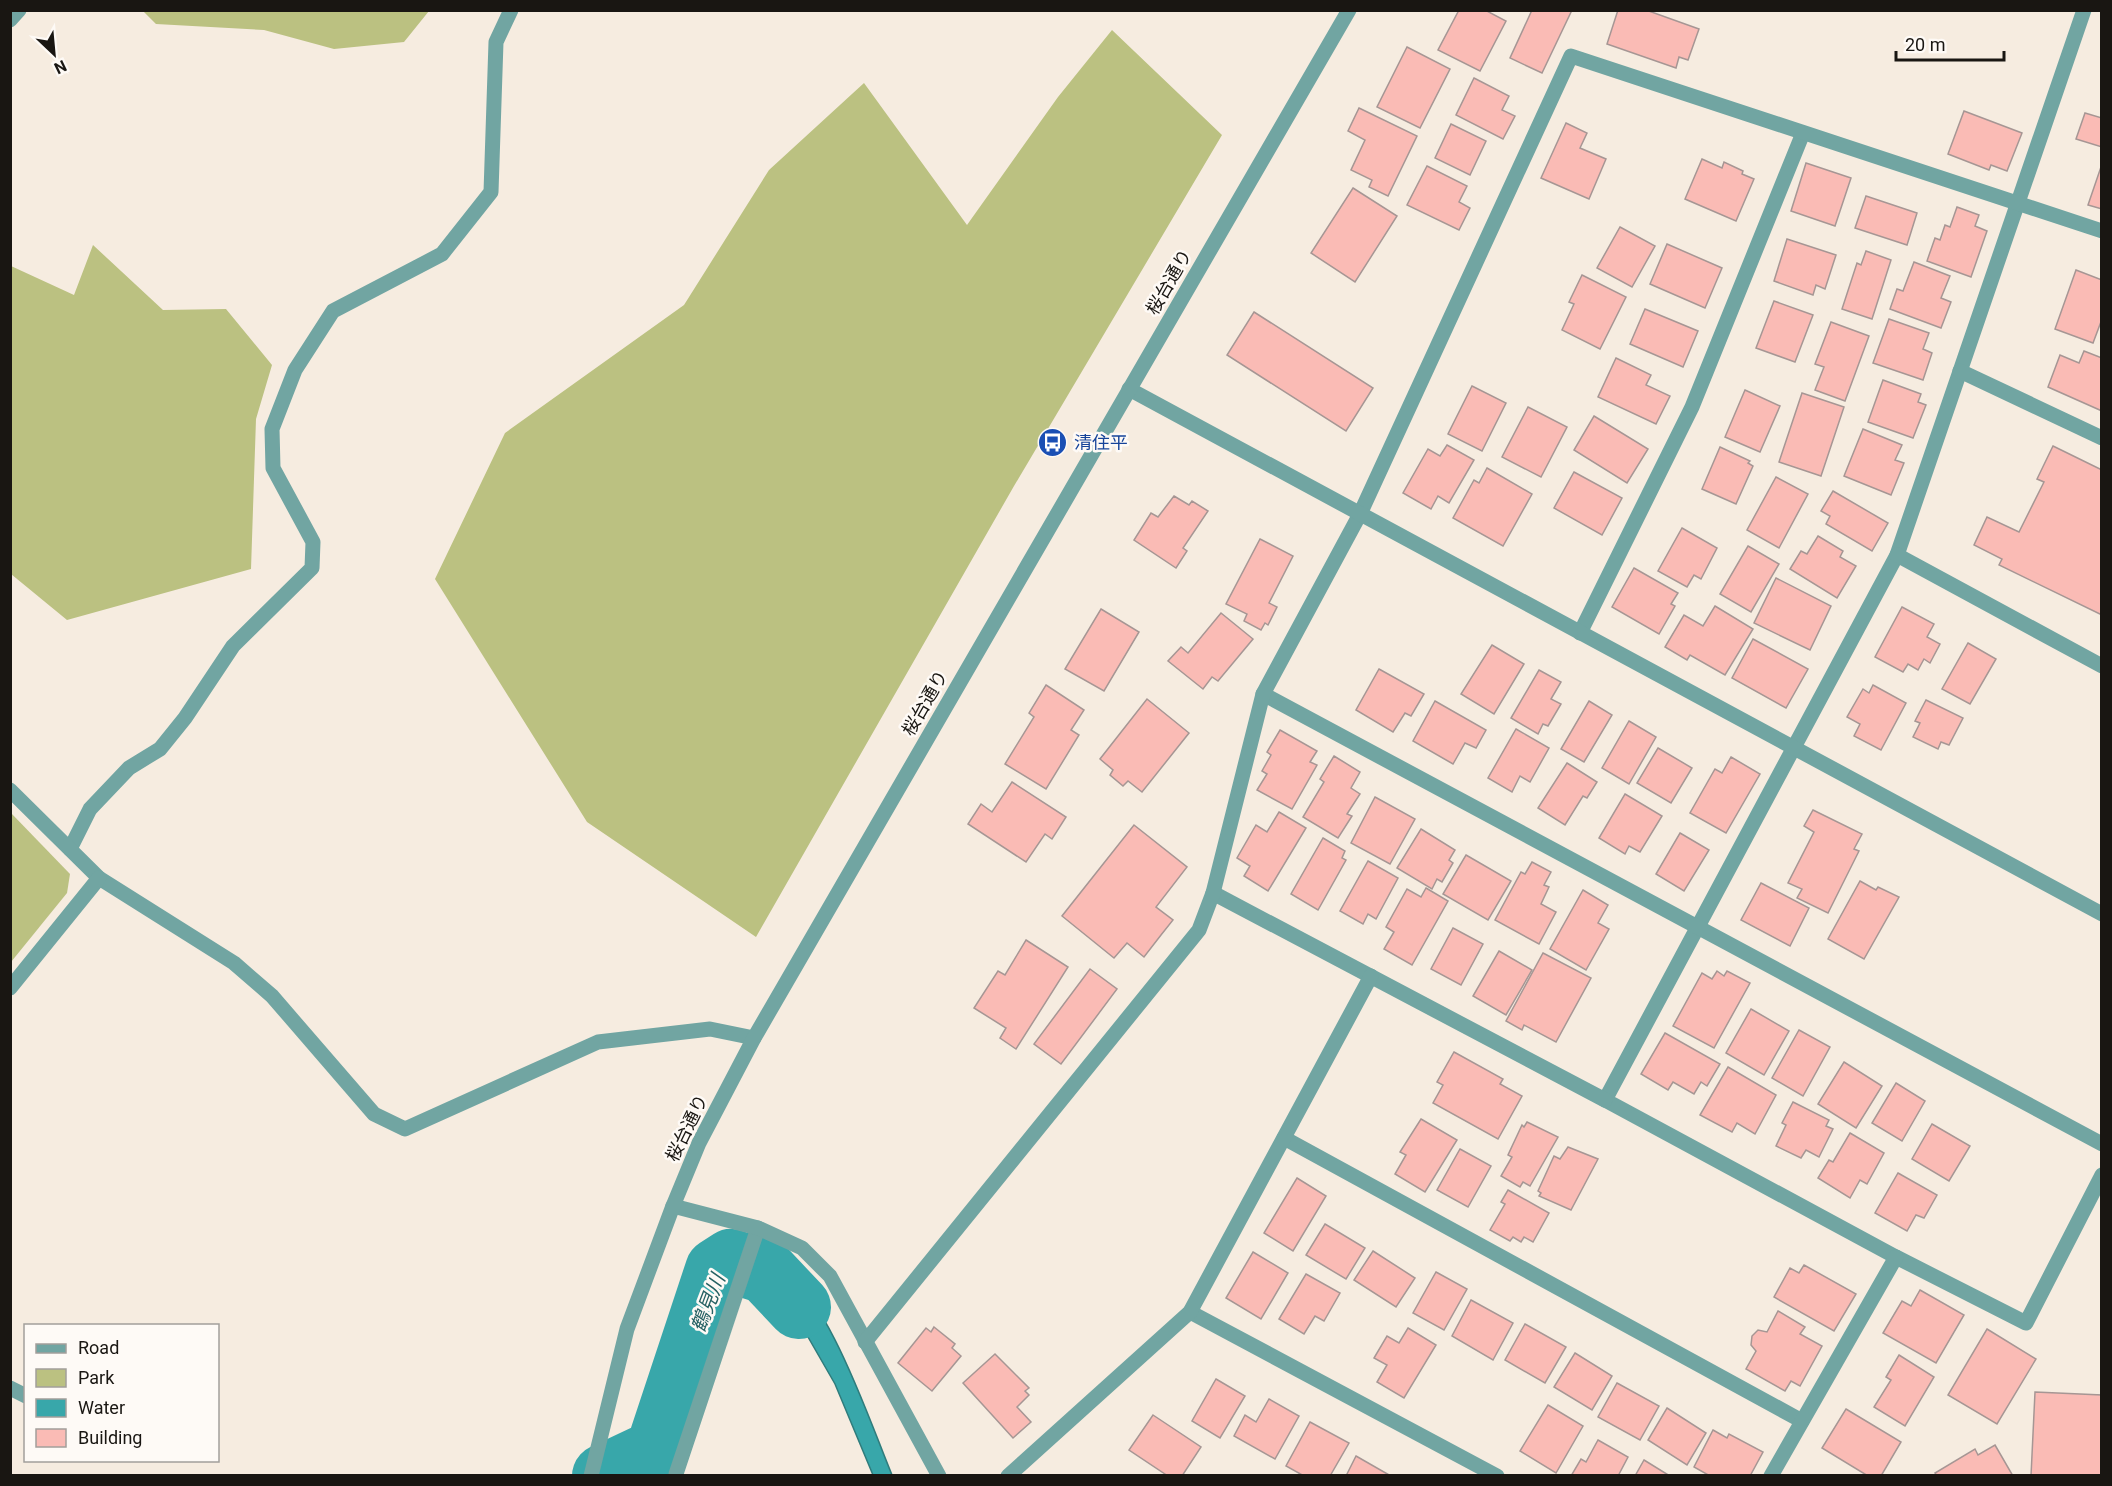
<svg xmlns="http://www.w3.org/2000/svg" width="2112" height="1486" font-family="Roboto,'Noto Sans JP',sans-serif">
	<rect width="100%" height="100%" fill="#f6ece0"/>
	<g fill="#bbc181">
		<path d="M143,11H429L404,42L334,49L264,30L156,24Z"/>
		<path d="M1112,30L1222,135L1014,486L756,937L587,822L435,579L505,433L684,305L769,170L864,83L967,225L1058,97Z"/>
		<path d="M93,245L163,310L226,309L272,365L256,419L251,569L67,620L11,574V266L74,295Z"/>
		<path d="M11,813L70,874L67,893L11,962Z"/>
	</g>
	<path fill="#38a7aa" stroke="#2f7c7c" stroke-width="1.5" d="M732,1249C745,1252 764,1254 775,1261C828,1295 868,1417 892,1475H873L835,1384L789,1304L762,1284L726,1273Z"/>
	<g fill="none" stroke-linecap="round" stroke-linejoin="round">
		<path stroke="#38a7aa" stroke-width="64" d="M604,1476L657,1451L717,1270L731,1261L766,1272L799,1307"/>
	</g>
	<g fill="#fabbb5" stroke="#a69694" stroke-width="1.5">
		<path d="M1459,10H1485L1506,21L1480,71L1438,50Z"/>
		<path d="M1532,10H1572L1542,73L1510,58Z"/>
		<path d="M1618,10H1646L1699,29L1688,60L1679,57L1676,68L1607,44Z"/>
		<path d="M1407,47L1450,69L1420,128L1377,107Z"/>
		<path d="M1474,78L1509,96L1502,110L1515,116L1503,139L1456,115Z"/>
		<path d="M1359,108L1417,136L1388,196L1369,187L1372,180L1351,170L1365,140L1348,131Z"/>
		<path d="M1964,111L2022,133L2007,171L1991,165L1989,170L1948,154Z"/>
		<path d="M2085,113L2102,118V147L2076,139Z"/>
		<path d="M1566,123L1587,133L1580,148L1606,159L1589,199L1541,178Z"/>
		<path d="M1451,124L1486,141L1470,175L1435,158Z"/>
		<path d="M1702,159L1722,168L1724,162L1743,171L1742,174L1754,179L1736,221L1685,199Z"/>
		<path d="M1806,163L1851,178L1835,226L1791,211Z"/>
		<path d="M2102,164V209L2088,205Z"/>
		<path d="M1427,166L1467,186L1459,202L1470,208L1459,230L1407,205Z"/>
		<path d="M1353,188L1397,216L1355,282L1311,253Z"/>
		<path d="M1866,196L1917,213L1907,245L1855,228Z"/>
		<path d="M1957,207L1979,215L1975,226L1987,231L1971,277L1927,261L1935,238L1940,240L1945,225L1950,227Z"/>
		<path d="M1620,227L1655,246L1632,287L1597,268Z"/>
		<path d="M1787,239L1836,255L1825,289L1816,285L1813,295L1774,281Z"/>
		<path d="M1667,244L1722,268L1705,308L1650,284Z"/>
		<path d="M1866,251L1891,260L1872,319L1842,309L1857,263L1861,265Z"/>
		<path d="M1914,262L1950,276L1941,298L1951,302L1941,328L1890,309L1897,289L1903,291Z"/>
		<path d="M2076,270L2102,280V319L2093,343L2055,329Z"/>
		<path d="M1582,275L1626,297L1600,349L1562,330L1574,304L1569,302Z"/>
		<path d="M1774,301L1813,315L1795,362L1756,348Z"/>
		<path d="M1645,309L1698,331L1683,367L1630,344Z"/>
		<path d="M1254,312L1373,388L1346,431L1227,355Z"/>
		<path d="M1889,319L1929,333L1923,349L1932,353L1923,380L1873,363Z"/>
		<path d="M1831,322L1869,336L1845,401L1815,390L1824,367L1815,364Z"/>
		<path d="M2084,351L2102,358V411L2048,387L2060,355L2079,363Z"/>
		<path d="M1616,358L1651,375L1646,385L1670,396L1656,424L1598,397Z"/>
		<path d="M1883,380L1921,394L1918,402L1926,405L1913,438L1868,422Z"/>
		<path d="M1472,386L1506,403L1482,451L1448,434Z"/>
		<path d="M1745,390L1780,406L1760,452L1725,437Z"/>
		<path d="M1802,393L1844,407L1821,476L1779,462Z"/>
		<path d="M1528,407L1567,427L1541,477L1502,457Z"/>
		<path d="M1594,416L1648,449L1627,483L1574,450Z"/>
		<path d="M1863,429L1902,445L1895,460L1904,463L1891,495L1844,476Z"/>
		<path d="M1447,445L1474,460L1449,503L1438,496L1431,509L1403,493L1428,449L1440,456Z"/>
		<path d="M2053,446L2102,470V615L1999,565L2002,559L1974,545L1987,517L2019,532L2044,482L2037,479Z"/>
		<path d="M1720,447L1750,461L1748,463L1753,466L1736,504L1702,489Z"/>
		<path d="M1487,468L1532,494L1503,546L1453,518L1474,480L1479,483Z"/>
		<path d="M1574,472L1622,498L1602,535L1554,508Z"/>
		<path d="M1776,477L1808,494L1779,548L1747,530Z"/>
		<path d="M1833,491L1888,523L1872,551L1826,524L1830,516L1821,511Z"/>
		<path d="M1174,496L1189,505L1192,501L1208,511L1183,548L1187,551L1176,568L1134,540L1151,513L1158,517Z"/>
		<path d="M1682,528L1717,548L1701,579L1694,575L1687,587L1658,571Z"/>
		<path d="M1818,536L1843,551L1840,557L1856,566L1837,598L1790,569L1801,551L1807,554Z"/>
		<path d="M1260,539L1293,556L1269,603L1277,607L1268,625L1265,623L1261,630L1244,621L1247,614L1226,604Z"/>
		<path d="M1748,546L1779,564L1751,612L1720,594Z"/>
		<path d="M1634,568L1678,593L1671,604L1675,606L1659,634L1612,607Z"/>
		<path d="M1776,578L1831,606L1810,650L1754,623Z"/>
		<path d="M1715,606L1753,629L1725,675L1690,655L1687,660L1665,647L1684,615L1703,626Z"/>
		<path d="M1902,607L1934,624L1927,637L1940,644L1930,663L1924,659L1918,670L1908,664L1903,672L1875,657Z"/>
		<path d="M1101,609L1139,632L1104,691L1065,669Z"/>
		<path d="M1221,613L1253,639L1218,681L1212,677L1203,689L1168,661L1181,647L1188,653Z"/>
		<path d="M1753,639L1808,669L1786,708L1732,678Z"/>
		<path d="M1968,643L1996,659L1970,704L1942,689Z"/>
		<path d="M1492,645L1524,664L1494,714L1461,694Z"/>
		<path d="M1379,669L1424,694L1411,716L1405,713L1393,732L1356,710Z"/>
		<path d="M1539,670L1561,682L1551,699L1561,704L1548,726L1543,724L1538,734L1511,718Z"/>
		<path d="M1046,685L1084,710L1071,730L1079,735L1046,789L1005,764L1034,717L1029,713Z"/>
		<path d="M1873,685L1906,703L1881,750L1854,736L1860,724L1847,717L1863,689L1869,693Z"/>
		<path d="M1147,699L1189,733L1142,792L1128,781L1123,786L1110,775L1113,770L1100,759Z"/>
		<path d="M1926,700L1963,718L1949,745L1941,742L1938,749L1913,737L1920,723L1915,721Z"/>
		<path d="M1435,701L1486,730L1476,748L1465,743L1453,764L1413,741Z"/>
		<path d="M1589,701L1612,715L1584,762L1561,749Z"/>
		<path d="M1629,721L1656,737L1629,784L1602,768Z"/>
		<path d="M1516,729L1549,748L1530,782L1520,776L1512,792L1488,778Z"/>
		<path d="M1280,730L1317,751L1310,762L1317,765L1292,809L1257,790L1267,774L1262,771L1271,755L1267,752Z"/>
		<path d="M1658,748L1692,768L1671,803L1637,783Z"/>
		<path d="M1334,756L1360,772L1351,788L1360,794L1347,814L1352,816L1338,838L1303,817L1324,782L1320,779Z"/>
		<path d="M1731,757L1760,774L1726,833L1690,813L1715,769L1722,773Z"/>
		<path d="M1567,763L1597,782L1587,798L1583,796L1565,825L1538,808Z"/>
		<path d="M1012,782L1066,817L1052,839L1045,834L1026,862L968,824L981,804L992,812Z"/>
		<path d="M1625,794L1662,816L1640,852L1629,846L1625,854L1599,838Z"/>
		<path d="M1375,797L1415,819L1390,864L1351,843Z"/>
		<path d="M1813,810L1862,834L1854,849L1859,851L1828,913L1797,898L1802,889L1788,883L1814,832L1804,826Z"/>
		<path d="M1279,812L1306,828L1268,891L1244,876L1250,866L1237,858L1256,825L1267,832Z"/>
		<path d="M1134,825L1187,867L1156,907L1173,920L1161,935L1144,957L1127,943L1114,958L1062,916Z"/>
		<path d="M1421,829L1455,850L1449,860L1453,863L1442,882L1437,879L1432,889L1397,868Z"/>
		<path d="M1680,833L1709,850L1684,891L1656,874Z"/>
		<path d="M1323,838L1345,851L1342,858L1346,860L1318,910L1291,894Z"/>
		<path d="M1466,855L1511,881L1488,920L1443,894Z"/>
		<path d="M1368,861L1398,878L1376,919L1368,914L1363,924L1340,911Z"/>
		<path d="M1532,862L1551,872L1544,885L1549,887L1541,904L1556,912L1539,944L1495,920L1521,872L1525,874Z"/>
		<path d="M1860,881L1876,890L1878,887L1899,897L1864,959L1828,939Z"/>
		<path d="M1761,883L1809,908L1790,946L1741,920Z"/>
		<path d="M1426,888L1448,901L1412,965L1384,949L1394,932L1386,927L1407,889L1421,897Z"/>
		<path d="M1583,890L1608,905L1598,923L1609,929L1586,970L1550,949Z"/>
		<path d="M1453,928L1483,944L1461,985L1431,969Z"/>
		<path d="M1026,940L1068,967L1016,1049L1000,1038L1006,1028L974,1008L998,971L1005,975Z"/>
		<path d="M1499,951L1532,970L1506,1015L1473,996Z"/>
		<path d="M1543,953L1591,978L1556,1042L1524,1025L1522,1030L1506,1021Z"/>
		<path d="M1090,969L1117,989L1061,1064L1034,1044Z"/>
		<path d="M1717,971L1724,976L1727,971L1750,983L1714,1048L1673,1026L1702,973L1712,979Z"/>
		<path d="M1751,1009L1789,1031L1764,1075L1726,1053Z"/>
		<path d="M1799,1030L1830,1047L1803,1096L1772,1078Z"/>
		<path d="M1665,1033L1720,1064L1707,1086L1701,1082L1694,1094L1673,1082L1668,1090L1641,1074Z"/>
		<path d="M1454,1052L1503,1079L1500,1084L1522,1096L1498,1139L1433,1103L1443,1085L1437,1082Z"/>
		<path d="M1844,1062L1882,1086L1856,1128L1818,1104Z"/>
		<path d="M1728,1067L1776,1095L1755,1134L1737,1123L1732,1132L1700,1115Z"/>
		<path d="M1896,1083L1925,1101L1902,1141L1872,1123Z"/>
		<path d="M1793,1102L1829,1120L1826,1126L1833,1129L1819,1157L1806,1150L1801,1158L1776,1146L1786,1125L1782,1123Z"/>
		<path d="M1421,1119L1457,1140L1425,1192L1395,1174L1406,1155L1400,1152Z"/>
		<path d="M1527,1122L1558,1137L1530,1186L1523,1182L1520,1187L1501,1176L1512,1157L1508,1155L1522,1125L1524,1127Z"/>
		<path d="M1932,1124L1970,1146L1949,1181L1912,1159Z"/>
		<path d="M1850,1133L1884,1153L1867,1184L1860,1180L1850,1198L1818,1178L1829,1160L1833,1162Z"/>
		<path d="M1568,1147L1598,1159L1571,1210L1539,1196L1541,1193L1538,1191L1554,1156L1560,1159Z"/>
		<path d="M1460,1149L1491,1166L1468,1207L1437,1190Z"/>
		<path d="M1898,1173L1937,1195L1924,1218L1916,1215L1907,1231L1875,1213Z"/>
		<path d="M1297,1178L1326,1196L1293,1251L1264,1233Z"/>
		<path d="M1508,1190L1549,1213L1533,1242L1524,1237L1521,1242L1513,1237L1510,1241L1490,1230L1505,1204L1501,1202Z"/>
		<path d="M1325,1224L1365,1248L1346,1279L1306,1255Z"/>
		<path d="M1373,1251L1415,1278L1396,1307L1354,1280Z"/>
		<path d="M1253,1252L1288,1273L1261,1319L1226,1298Z"/>
		<path d="M1804,1265L1856,1294L1834,1331L1774,1297L1790,1268L1799,1273Z"/>
		<path d="M1436,1272L1467,1289L1444,1330L1413,1313Z"/>
		<path d="M1306,1274L1340,1293L1324,1321L1315,1316L1304,1334L1279,1319Z"/>
		<path d="M1920,1290L1964,1315L1936,1363L1883,1333L1902,1301L1911,1306Z"/>
		<path d="M1471,1300L1513,1323L1493,1360L1452,1336Z"/>
		<path d="M1778,1311L1805,1327L1800,1334L1822,1346L1800,1386L1791,1381L1785,1391L1746,1369L1756,1351L1751,1345L1752,1336L1758,1330L1767,1332Z"/>
		<path d="M1525,1324L1566,1347L1545,1383L1505,1360Z"/>
		<path d="M934,1327L955,1344L952,1348L961,1356L932,1391L898,1363L926,1328L931,1332Z"/>
		<path d="M1408,1328L1436,1345L1404,1398L1377,1382L1387,1365L1374,1358L1387,1336L1399,1343Z"/>
		<path d="M1987,1329L2036,1359L1997,1424L1948,1395Z"/>
		<path d="M1575,1353L1612,1376L1592,1410L1554,1387Z"/>
		<path d="M995,1354L1029,1388L1025,1391L1029,1395L1017,1407L1031,1422L1013,1438L963,1383Z"/>
		<path d="M1899,1355L1934,1377L1905,1426L1874,1407L1891,1380L1886,1377Z"/>
		<path d="M1216,1379L1245,1396L1220,1438L1192,1421Z"/>
		<path d="M1617,1383L1659,1406L1640,1440L1598,1417Z"/>
		<path d="M2035,1392L2102,1395V1476H2031Z"/>
		<path d="M1269,1399L1299,1416L1275,1459L1234,1436L1245,1415L1256,1422Z"/>
		<path d="M1548,1405L1583,1426L1556,1473L1520,1451Z"/>
		<path d="M1667,1408L1706,1433L1687,1465L1648,1440Z"/>
		<path d="M1846,1409L1901,1442L1881,1476H1868L1822,1448Z"/>
		<path d="M1153,1415L1201,1447L1182,1476H1168L1129,1450Z"/>
		<path d="M1310,1422L1349,1443L1330,1476H1304L1286,1466Z"/>
		<path d="M1713,1430L1727,1438L1729,1434L1763,1452L1750,1476H1710L1694,1467Z"/>
		<path d="M1598,1440L1628,1457L1618,1476H1571L1581,1459L1586,1462Z"/>
		<path d="M1995,1445L2013,1476H1937L1935,1473L1975,1449L1978,1455Z"/>
		<path d="M1356,1456L1391,1476H1346Z"/>
		<path d="M1644,1460L1670,1476H1635Z"/>
	</g>
	<g fill="none" stroke-linecap="round" stroke-linejoin="round">
		<g stroke="#71a5a2" stroke-width="15">
			<path d="M70,849L90,809L129,768L160,749L185,718L233,646L312,568L313,542L273,468L272,429L295,370L333,311L442,254L491,192L496,42L511,10"/>
			<path d="M10,1388L26,1396"/>
			<path d="M676,1474L758,1228"/>
		</g>
		<g stroke="#71a5a2" stroke-width="15">
			<path d="M2084,10L1897,555L1605,1100L1896,1257L2026,1323L2102,1175"/>
			<path d="M10,20L19,10"/>
			<path d="M1960,371L2102,438"/>
			<path d="M1897,555L2102,666"/>
			<path d="M1580,633L1692,407L1803,133"/>
			<path d="M1263,694L2102,1144"/>
			<path d="M10,790L99,878L234,963L272,996L374,1114L405,1129L598,1042L710,1029L754,1038"/>
			<path d="M1213,893L1605,1100"/>
			<path d="M10,988L99,878"/>
			<path d="M1284,1138L1802,1421"/>
			<path d="M673,1206L758,1228L802,1248L830,1276L939,1476"/>
			<path d="M1190,1312L1497,1476"/>
			<path d="M865,1342L1199,930L1213,893L1263,694L1360,514L1571,56L2102,231"/>
			<path d="M1008,1476L1190,1312L1371,976"/>
			<path d="M1771,1476L1896,1257"/>
		</g>
		<g stroke="#71a5a2" stroke-width="15">
			<path d="M1129,389L2102,914"/>
			<path d="M591,1476L627,1329L673,1206L699,1143L754,1038L1349,10"/>
		</g>
	</g>
	<defs>
		<symbol id="bus-disc" viewBox="-11 -11 22 22"><circle r="9.5" fill="#1a4fb4" stroke="#fefaf6"/><path d="M-5-6H5V4H4V6H2V4H-2V6H-4V4H-5ZM-3.5-4V0h7V-4ZM-3.5 1.2v1.5H-2V1.2ZM2 1.2v1.5H3.5V1.2Z" fill="#fff"/></symbol>
	</defs>
	<g fill-rule="evenodd">
		<use href="#bus-disc" x="1036" y="426" width="33" height="33"/>
	</g>
	<g text-anchor="middle" stroke-width="5" stroke-linejoin="round" paint-order="stroke">
		<g font-size="18" fill="#191612" stroke="#fefaf6">
			<text transform="translate(1169 282) rotate(-60)" y="6">桜台通り</text>
			<text transform="translate(925 703) rotate(-60)" y="6">桜台通り</text>
			<text transform="translate(687 1128) rotate(-64)" y="6">桜台通り</text>
		</g>
		<g font-size="18" fill="#164399" stroke="#fefaf6" text-anchor="start">
			<text x="1074" y="449">清住平</text>
		</g>
		<g font-size="20" font-style="italic" fill="#266163" stroke="#fefaf6">
			<text transform="translate(708 1303) rotate(-69)" y="7">鶴見川</text>
		</g>
	</g>
	<rect width="2112" height="1486" fill="none" stroke="#191612" stroke-width="24"/>
	<rect x="24" y="1324" width="195" height="138" fill="#fefaf6" stroke="#a29f9b" stroke-width="1.5"/>
	<rect x="36" y="1344" width="30" height="9" fill="#71a5a2" stroke="#a29f9b" stroke-width="1.5"/>
	<text x="78" y="1354" font-size="18" fill="#191612">Road</text>
	<rect x="36" y="1369" width="30" height="18" fill="#bbc181" stroke="#a29f9b" stroke-width="1.5"/>
	<text x="78" y="1384" font-size="18" fill="#191612">Park</text>
	<rect x="36" y="1399" width="30" height="18" fill="#38a7aa" stroke="#a29f9b" stroke-width="1.5"/>
	<text x="78" y="1414" font-size="18" fill="#191612">Water</text>
	<rect x="36" y="1429" width="30" height="18" fill="#fabbb5" stroke="#a29f9b" stroke-width="1.5"/>
	<text x="78" y="1444" font-size="18" fill="#191612">Building</text>
	<g transform="translate(54 54) rotate(154)" stroke="#fefaf6" stroke-width="4.5" paint-order="stroke">
	<path d="M0-4.5L10 22L0 15L-10 22Z" fill="#191612"/>
	<text y="-9" font-size="16" font-weight="bold" text-anchor="middle" fill="#191612">N</text>
	</g>
	<path d="M1896 51v9h108v-9" fill="none" stroke="#191612" stroke-width="3"/>
	<text x="1905" y="51" font-size="18" fill="#191612" stroke="#fefaf6" stroke-width="4.5" paint-order="stroke">20 m</text>
</svg>
